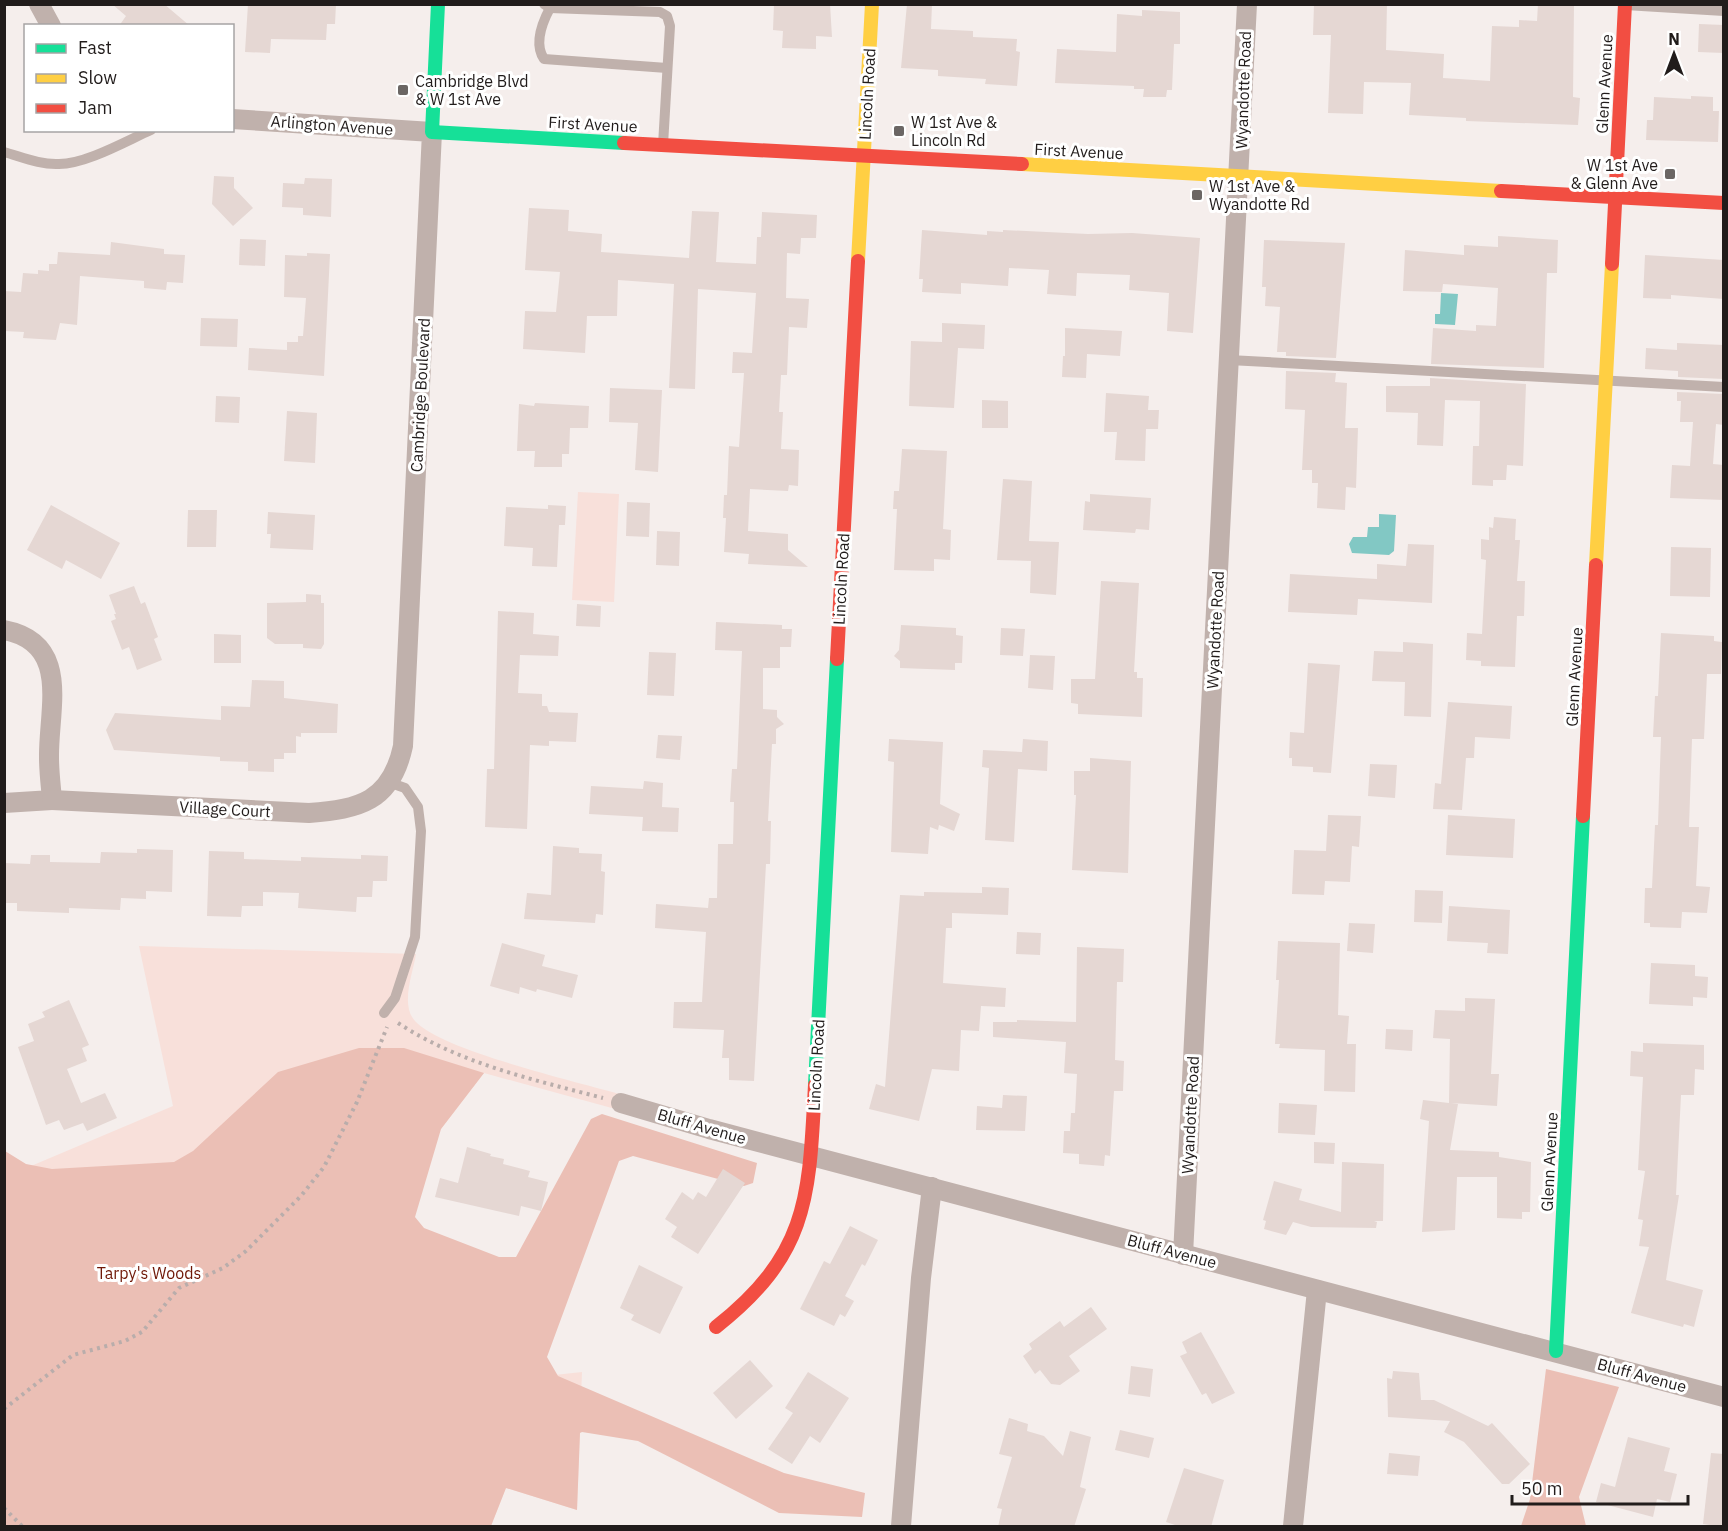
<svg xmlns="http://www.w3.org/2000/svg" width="1728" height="1531" font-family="'IBM Plex Sans',sans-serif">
	<rect width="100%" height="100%" fill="#f5eeec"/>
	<g fill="#f8e0da">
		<path d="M578,492L619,494L614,602L572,600Z"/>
		<path d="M139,946L416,954C413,973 400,1005 415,1021C442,1051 579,1082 623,1095L619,1110L484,1073L224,1411L582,1372L577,1510L506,1488L491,1526H5V1177L173,1106Z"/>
	</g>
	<g fill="#ebbfb5">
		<path d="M359,1048H404L484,1073L441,1129L415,1217L424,1228L499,1257H516L591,1119L602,1114L757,1163L753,1183L744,1186L633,1156L619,1161L547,1357L558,1376L784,1473L865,1493L862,1517L779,1513L638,1441L582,1432L580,1433L577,1510L506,1488L491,1526H5V1151L26,1164L52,1169L174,1162L193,1151L278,1072Z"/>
		<path d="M1546,1369L1619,1387L1579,1497L1586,1526H1521L1530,1499Z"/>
	</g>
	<g fill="#82c8c4">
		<path d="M1441,293L1458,294L1455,325L1435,324V314H1440Z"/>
		<path d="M1379,514L1396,515L1394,551L1389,555L1352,553L1349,544L1353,537H1367L1368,527H1379Z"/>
	</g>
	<g fill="#e5d7d3">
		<path d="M112,4H164L190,26H119L126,16Z"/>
		<path d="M248,4H336L335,24H327L326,40L271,39L270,53L245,52Z"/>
		<path d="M774,4H830L832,37L816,36V49L782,48L783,31L773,30Z"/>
		<path d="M907,4H932L931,29L973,31V37L1017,39L1016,51L1020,52L1017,86L985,84L986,79L938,76V70L901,68Z"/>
		<path d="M1314,4H1387L1386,50L1444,54L1443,78L1490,81L1492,26L1519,27V20L1537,21L1538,4H1574L1573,97L1580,98L1578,125L1466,121V118L1409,115L1411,83L1364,82L1363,114L1328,113L1331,35H1313Z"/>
		<path d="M1142,10L1180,12V44H1174L1172,90H1167L1166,97H1143L1144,89H1134V86L1055,83L1057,49L1116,52L1117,14L1142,16Z"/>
		<path d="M1699,24L1724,25V53L1698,52Z"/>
		<path d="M1691,96L1713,97V111H1719L1718,142L1646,140L1647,120H1653L1654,97L1691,99Z"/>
		<path d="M214,176L234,177V188L253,208L233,226L212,204Z"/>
		<path d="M305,178L332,179L331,217L303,215V208L282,207L283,183L304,184Z"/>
		<path d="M529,208L569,210L568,231L602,234L601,252L689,258L692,211L719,212L716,262L756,264L757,237H761L762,212L817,215L816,238H801L800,254L787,253L786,298L809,299L807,328L789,327L787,375H781L779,412H783L781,449L799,450L798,486L789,485L788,491L750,489L748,531L788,534V550L808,567L748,564L749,554L724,552L726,518H723L724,495H727L729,446L739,447L744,373H732L733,352L752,353L756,293L698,289L695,389L669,388L674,284L618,280L617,316H587L585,353L523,349L525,311L556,312L560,272L525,270Z"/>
		<path d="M922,230L987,235V231L1003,232V230L1088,234L1132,233L1200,238L1193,333L1167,331L1169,293L1129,290L1130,275L1077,273L1076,296L1047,294L1049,270L1009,268L1008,286L961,283V294L922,292L923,279H919Z"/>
		<path d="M1498,236L1558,240L1557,273H1547L1544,368L1431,364L1433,328L1476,331V325L1496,326L1498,288L1443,284L1442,292L1403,291L1405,250L1464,255V245L1498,247Z"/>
		<path d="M240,239L266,240L265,266L239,265Z"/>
		<path d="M1264,240L1345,243L1336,358L1286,356V352H1277L1280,307L1265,306L1266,287H1262Z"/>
		<path d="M111,242L164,249V254L185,255L183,283L167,282L166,290L144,288V281L80,276L77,325L60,323L56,340L23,338L24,332L4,331V291L21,292L23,273L38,274V270L49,271V264H57L58,252L110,255Z"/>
		<path d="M307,253L330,254L324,376L248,370L249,348L287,350V342H298V336H303L306,298L284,297L285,255L307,256Z"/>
		<path d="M1645,255L1724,260V299L1671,295V299L1643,298Z"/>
		<path d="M201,318L238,319L237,347L200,346Z"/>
		<path d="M942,323L985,325L984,349L958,348L954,408L909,406L911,341L942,342Z"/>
		<path d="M1065,328L1122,331L1120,356L1087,354L1086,378L1062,377L1063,356H1065Z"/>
		<path d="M1677,343L1724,345V379L1678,377V371L1645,369L1646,348L1677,350Z"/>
		<path d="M1286,371L1336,373L1335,382L1347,383L1345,428H1358L1356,488L1346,487L1345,510L1317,508L1318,483H1312V470H1302L1305,410L1285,409Z"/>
		<path d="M1430,378L1526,384L1523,466L1507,465L1506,480H1493V486L1472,485L1473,446H1479L1480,401L1445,400L1443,446L1417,445L1418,413L1386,412V386H1430Z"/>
		<path d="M610,388L662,390L658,472L635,470L638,423L609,422Z"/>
		<path d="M1677,392L1724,394V425L1716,424L1713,464L1724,465V500L1670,498L1672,465L1690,466L1693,422H1680L1681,401H1677Z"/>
		<path d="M1106,393L1149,396L1148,410H1159L1158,429H1146L1145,461L1115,460L1117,432H1104Z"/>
		<path d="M216,396L240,397L239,423L215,422Z"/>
		<path d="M982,400L1008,401V428H982Z"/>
		<path d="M535,403L589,406L588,428H570L569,454H562V467H534L535,451H517L519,404L534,406Z"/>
		<path d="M287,411L317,413L315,463L284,461Z"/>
		<path d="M902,449L947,451L943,529L951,530L950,560L934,559V571L894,570L897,509H893L894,491H899Z"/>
		<path d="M1003,479L1032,481L1029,541L1059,542L1056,595L1030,593L1031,561L997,560Z"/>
		<path d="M1090,494L1151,498L1149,530L1136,529L1135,533L1083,530L1085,501L1090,502Z"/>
		<path d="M627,502L650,503L649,537L626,536Z"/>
		<path d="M51,505L120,543L101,579L66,560L62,569L27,550Z"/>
		<path d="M548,505L566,506L565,525H559L557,567L532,566L533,548L504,546L506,507L548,509Z"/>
		<path d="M188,510H217L216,547H187Z"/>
		<path d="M268,512L315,515L313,550L270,548L271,534H267Z"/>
		<path d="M1494,517L1516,519L1515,540H1520L1517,581H1525L1524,616H1517L1515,667L1481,666V661L1466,660L1467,633L1482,634L1486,560L1481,559V539L1489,540V527L1493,528Z"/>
		<path d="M657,531L680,532L679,566L656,565Z"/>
		<path d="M1408,544L1434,545L1432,603L1358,599L1357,615L1288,612L1290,574L1377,579V564L1406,566Z"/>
		<path d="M1671,547L1711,548L1710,597L1670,596Z"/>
		<path d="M1101,581L1139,583L1134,672H1137V678H1143L1142,717L1078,714V704L1071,703V679H1095Z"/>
		<path d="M134,586L141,604L145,602L158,637L154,639L162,660L137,670L129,647L122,650L111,621L116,619L114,614H116L109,595Z"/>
		<path d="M306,594L321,595V603H324V644L321,649L303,648V644H275L267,638V603L306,602Z"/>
		<path d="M577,604L601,606L600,627L576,626Z"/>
		<path d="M498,611L534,613L533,634L559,636L558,656L520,655L518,693L542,694V706H547L549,712L578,713L576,742L549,741V746L530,745L527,829L485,827L487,769H494Z"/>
		<path d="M716,622L782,625V629H792L791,647H780V668H763V709L777,710V717L784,724L776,729V744H772L768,821H771L770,864H766L754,1081L729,1080V1058H722L724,1030L673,1028L674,1002H702L706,932L655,928L656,904L708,908L709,898H717L718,844H733L734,802H730L732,769H737L742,651L715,650Z"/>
		<path d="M901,625L956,628V635L963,636L962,663H955V670L900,668V661L894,656L899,650Z"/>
		<path d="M1001,628L1025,629L1023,656L1000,655Z"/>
		<path d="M1661,633L1714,636V641L1722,642L1721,674H1707L1704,739H1692L1689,827H1699L1696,886L1710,887L1707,913L1682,912L1681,928L1650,927V923H1644L1645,888H1652L1655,825H1658L1661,737H1653L1655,696H1658Z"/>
		<path d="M214,634L241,635V663H214Z"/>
		<path d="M1403,642L1433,644L1431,717L1404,716L1405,682L1372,681L1374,651L1403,652Z"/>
		<path d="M649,652L676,653L674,696L647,695Z"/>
		<path d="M1030,655L1055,656L1053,690L1028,688Z"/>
		<path d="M1308,663L1340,665L1331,773L1313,772V767L1292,766V758H1289L1290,732L1304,733Z"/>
		<path d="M252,680L284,681V698L338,704L337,733H301V737L296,736V753H284V759H274V772L248,771V762L220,761V757L114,750L106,730L115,713L221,720V706L250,707Z"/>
		<path d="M1448,702L1512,706L1510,739L1475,737L1474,758H1466L1462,810L1433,809L1435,783L1441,784Z"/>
		<path d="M658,735L682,736L680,760L656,758Z"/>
		<path d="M889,739L943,742L940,804L960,814L954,831L939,825L938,830L930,827L928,854L891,852L894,762L888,761Z"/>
		<path d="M1023,739L1048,741L1047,771L1018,769L1014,842L985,840L989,768L982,767L983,750L1022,752Z"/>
		<path d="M1090,758L1131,761L1128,873L1072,870L1076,795H1074V771H1090Z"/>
		<path d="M1370,764L1397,765L1395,798L1368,796Z"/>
		<path d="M644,781L663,783L662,807L679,808L678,832L642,831L643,817L589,814L591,786L643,789Z"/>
		<path d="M1328,815L1361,816L1359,847L1352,846L1350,882L1325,881L1324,895L1292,894L1294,850L1326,851Z"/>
		<path d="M1448,815L1515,819L1513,858L1446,855Z"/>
		<path d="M553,846L579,848V853L602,854L601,871L605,872L603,915L596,914L595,923L524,919L527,893L551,895Z"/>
		<path d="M137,849L173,850L172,892L146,891V899L121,898L120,910L69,908V913L17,911V903H4V863L30,864L31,855H50V862L100,863L101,852L137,853Z"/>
		<path d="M209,851L244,852V859L301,861V857L361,859V855L388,856L387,881H373L372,897H357L356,912L298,908L299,893L263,892V906H242L241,917L207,916Z"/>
		<path d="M982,887L1009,888L1008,915L952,913V928H946L943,983L1006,988L1005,1007L981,1006L979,1031L961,1030L959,1071L932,1069L919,1121L869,1109L876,1084L885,1087L900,895L924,896V892L982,893Z"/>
		<path d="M1415,890L1443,891L1442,923L1414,922Z"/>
		<path d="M1449,906L1510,910L1508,954L1487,953L1488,943L1447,941Z"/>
		<path d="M1349,923L1375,924L1373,953L1347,951Z"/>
		<path d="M1017,932L1041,933L1040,955L1016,954Z"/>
		<path d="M1278,941L1340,943L1338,1015L1349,1016L1347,1044H1356L1355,1092L1324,1091L1325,1050L1279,1048L1280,1044H1275L1279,980H1276Z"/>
		<path d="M502,943L545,955L542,966L578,975L572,998L537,989L536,992L520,987L519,994L490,986Z"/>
		<path d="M1077,947L1124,949L1123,982H1117L1115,1060L1124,1061L1123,1091H1114L1110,1156L1105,1155L1104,1166L1079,1164V1154L1063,1153L1064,1131H1070L1071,1113H1075L1077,1074L1064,1073L1066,1042L993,1037V1022H1017V1020L1076,1022Z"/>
		<path d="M1651,963L1695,965V976L1708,977L1707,998L1693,997V1006L1649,1004Z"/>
		<path d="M1465,998L1495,999L1491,1074H1499L1497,1106L1451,1103L1458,1104L1450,1150L1499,1152V1157L1531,1162L1530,1212H1522V1219L1497,1218V1177H1457L1455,1230L1422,1232L1429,1121L1420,1119L1423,1100L1449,1103L1450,1039L1433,1038L1435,1010L1465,1011Z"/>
		<path d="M69,1000L89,1045L82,1048L87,1061L67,1069L81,1103L105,1093L117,1118L87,1131L83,1123L64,1130L59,1120L46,1125L18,1047L34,1041L28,1024L45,1017L42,1012Z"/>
		<path d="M1386,1029L1413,1030L1412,1051L1385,1049Z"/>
		<path d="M1643,1043L1704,1045V1070L1695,1069L1694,1095H1681L1676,1195H1679L1666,1280L1703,1290L1694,1327L1684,1324L1683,1327L1631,1313L1649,1247L1639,1246L1643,1220L1638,1219L1645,1171L1638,1170L1643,1077L1630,1076L1631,1051L1643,1052Z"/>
		<path d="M1003,1095L1027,1096L1025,1131L976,1130L977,1106L1002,1108Z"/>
		<path d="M1279,1103L1317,1105L1315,1135L1278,1133Z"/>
		<path d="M1314,1142L1335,1143L1334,1164L1314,1163Z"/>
		<path d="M467,1147L491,1154L490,1156L504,1159L503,1164L530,1171L528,1177L548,1182L541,1211L521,1206L519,1216L435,1197L440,1178L458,1183Z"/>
		<path d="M1342,1162L1384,1164L1383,1221H1374L1377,1222L1376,1228L1311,1227L1293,1222L1286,1235L1264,1229L1266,1221L1263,1220L1274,1181L1302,1189L1299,1200L1341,1212Z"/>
		<path d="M723,1169L745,1183L698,1254L671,1237L677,1227L665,1219L682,1192L693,1200L698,1192L706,1197Z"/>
		<path d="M850,1226L878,1240L865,1266L862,1264L845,1296L854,1301L845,1317L840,1314L834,1326L800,1309L824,1261L830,1264Z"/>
		<path d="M639,1265L683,1287L660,1334L631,1320L634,1315L620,1308Z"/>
		<path d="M1091,1307L1107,1329L1069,1356L1080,1371L1060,1385L1051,1384L1040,1370L1035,1374L1023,1356L1032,1349L1029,1344L1060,1321L1064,1327Z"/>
		<path d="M1201,1332L1235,1393L1212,1404L1206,1393L1202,1395L1180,1356L1187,1353L1182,1342Z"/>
		<path d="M750,1360L773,1386L736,1419L713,1393Z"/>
		<path d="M1131,1366L1153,1369L1150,1397L1128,1394Z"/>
		<path d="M1393,1371L1419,1373L1421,1400H1434L1488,1426L1492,1423L1530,1464L1509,1484H1502L1464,1442L1444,1432L1450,1421L1388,1417L1387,1378L1392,1379Z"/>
		<path d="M808,1372L849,1398L820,1443L810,1436L792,1464L768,1449L793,1413L785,1408Z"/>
		<path d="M1009,1418L1028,1424L1027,1431L1044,1436L1063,1456L1070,1431L1091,1437L1080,1487L1086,1489L1074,1527H998L1002,1509L997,1508L1012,1457L999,1454Z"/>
		<path d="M1120,1430L1154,1438L1149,1458L1115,1450Z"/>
		<path d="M1628,1437L1670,1448L1664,1471L1677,1474L1670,1502L1657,1499L1653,1517L1596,1502L1601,1483L1615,1487Z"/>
		<path d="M1389,1453L1420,1456L1418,1476L1387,1474Z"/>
		<path d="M1711,1453L1724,1454L1722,1527L1703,1524Z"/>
		<path d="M1184,1468L1224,1480L1211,1527H1181L1166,1522Z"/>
	</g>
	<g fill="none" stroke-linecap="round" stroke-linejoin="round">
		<g stroke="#b9adab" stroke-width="4" stroke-dasharray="3 4.5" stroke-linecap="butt">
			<path d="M398,1023C461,1064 531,1079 603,1098"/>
			<path d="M4,1409L73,1355L125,1341L142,1332L179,1288L223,1268L246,1251L301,1196L324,1167L357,1102L387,1027"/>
			<path d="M4,1508L22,1526"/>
		</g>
		<g stroke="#c0b1ac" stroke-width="10">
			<path d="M544,4L550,8L660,12L667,16L670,26L663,145"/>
			<path d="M1625,5L1724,11"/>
			<path d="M550,8C542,23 534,44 544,59L667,68"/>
			<path d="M4,152C22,157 40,165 59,164C86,164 126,141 151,130"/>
			<path d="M1229,360L1724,387"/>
			<path d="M384,1013L395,998L415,937L421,831L418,807L405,788L388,782"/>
		</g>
		<g stroke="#c0b1ac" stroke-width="20">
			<path d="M39,4L51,26"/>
			<path d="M4,630C72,643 48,710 49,758C49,772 51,787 52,800L4,803"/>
			<path d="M52,800L309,813C359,809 391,802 403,746L432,132L232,119"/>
			<path d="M621,1103L709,1129L1724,1397"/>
			<path d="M1183,1255L1247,4"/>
			<path d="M901,1526L921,1278L932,1187"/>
			<path d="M1293,1526L1317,1290"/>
		</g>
		<g stroke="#16e098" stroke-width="14">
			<path d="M438,4L432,132L624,143"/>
			<path d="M815,1085L837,659"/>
			<path d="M1556,1351L1583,816"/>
		</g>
		<g stroke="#ffcf43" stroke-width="14">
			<path d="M1022,164L1501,191"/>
			<path d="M858,261L872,4"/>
			<path d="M1596,565L1612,264"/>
		</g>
		<g stroke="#f24e42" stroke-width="14">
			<path d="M624,143L1022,164"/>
			<path d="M1501,191L1724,203"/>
			<path d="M1612,264L1625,4"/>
			<path d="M837,659L858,261"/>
			<path d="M1583,816L1596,565"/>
			<path d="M716,1327C810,1253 809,1195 815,1085"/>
		</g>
	</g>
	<g fill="#6b6664" stroke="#fff" stroke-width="2">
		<rect x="397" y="84" width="12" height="12" rx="3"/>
		<rect x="893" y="125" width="12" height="12" rx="3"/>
		<rect x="1664" y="168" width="12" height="12" rx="3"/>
		<rect x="1191" y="189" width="12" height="12" rx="3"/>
	</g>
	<g text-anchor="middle" stroke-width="6" stroke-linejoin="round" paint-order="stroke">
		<g font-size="16" fill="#211c1b" stroke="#fff" text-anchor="start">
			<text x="415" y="87">Cambridge Blvd<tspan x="415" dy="18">&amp; W 1st Ave</tspan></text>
			<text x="911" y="128">W 1st Ave &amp;<tspan x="911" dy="18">Lincoln Rd</tspan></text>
			<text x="1658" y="171" text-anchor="end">W 1st Ave<tspan x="1658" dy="18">&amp; Glenn Ave</tspan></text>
			<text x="1209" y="192">W 1st Ave &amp;<tspan x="1209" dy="18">Wyandotte Rd</tspan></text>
		</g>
		<g font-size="16" fill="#211c1b" stroke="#fff">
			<text transform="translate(1604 84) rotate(-87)" y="6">Glenn Avenue</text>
			<text transform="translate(1243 90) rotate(-88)" y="6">Wyandotte Road</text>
			<text transform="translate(867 94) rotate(-87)" y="6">Lincoln Road</text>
			<text transform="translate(593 124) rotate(3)" y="6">First Avenue</text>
			<text transform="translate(332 125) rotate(4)" y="6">Arlington Avenue</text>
			<text transform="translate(1079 151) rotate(3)" y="6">First Avenue</text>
			<text transform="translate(420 395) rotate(-87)" y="6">Cambridge Boulevard</text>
			<text transform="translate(841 579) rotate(-87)" y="6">Lincoln Road</text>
			<text transform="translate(1215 630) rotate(-87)" y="6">Wyandotte Road</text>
			<text transform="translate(1574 677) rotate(-87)" y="6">Glenn Avenue</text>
			<text transform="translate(225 809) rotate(3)" y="6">Village Court</text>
			<text transform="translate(816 1065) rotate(-87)" y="6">Lincoln Road</text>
			<text transform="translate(1190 1115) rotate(-87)" y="6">Wyandotte Road</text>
			<text transform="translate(702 1126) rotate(16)" y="6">Bluff Avenue</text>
			<text transform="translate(1549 1162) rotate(-87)" y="6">Glenn Avenue</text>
			<text transform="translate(1172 1251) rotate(15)" y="6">Bluff Avenue</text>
			<text transform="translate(1642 1375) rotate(15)" y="6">Bluff Avenue</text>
		</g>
		<g font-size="16" fill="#6f1706" stroke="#fff">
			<text x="149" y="1279">Tarpy's Woods</text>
		</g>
	</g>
	<rect width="1728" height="1531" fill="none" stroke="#211c1b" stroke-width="12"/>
	<rect x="24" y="24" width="210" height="108" fill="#ffffff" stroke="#a6a4a4" stroke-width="1.5"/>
	<rect x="36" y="44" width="30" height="9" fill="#16e098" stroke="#a6a4a4" stroke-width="1.5"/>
	<text x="78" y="54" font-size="18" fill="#211c1b">Fast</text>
	<rect x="36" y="74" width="30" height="9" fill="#ffcf43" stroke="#a6a4a4" stroke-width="1.5"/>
	<text x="78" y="84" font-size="18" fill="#211c1b">Slow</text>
	<rect x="36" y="104" width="30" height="9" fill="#f24e42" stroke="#a6a4a4" stroke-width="1.5"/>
	<text x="78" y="114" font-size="18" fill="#211c1b">Jam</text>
	<g transform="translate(1674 54)" stroke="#ffffff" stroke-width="4.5" paint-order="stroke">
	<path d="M0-4.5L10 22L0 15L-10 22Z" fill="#211c1b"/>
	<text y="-9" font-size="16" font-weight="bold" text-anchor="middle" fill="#211c1b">N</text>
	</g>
	<path d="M1512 1495v9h176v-9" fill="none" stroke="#211c1b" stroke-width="3"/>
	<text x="1521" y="1495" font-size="18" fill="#211c1b" stroke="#ffffff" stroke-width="4.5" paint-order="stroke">50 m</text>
</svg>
